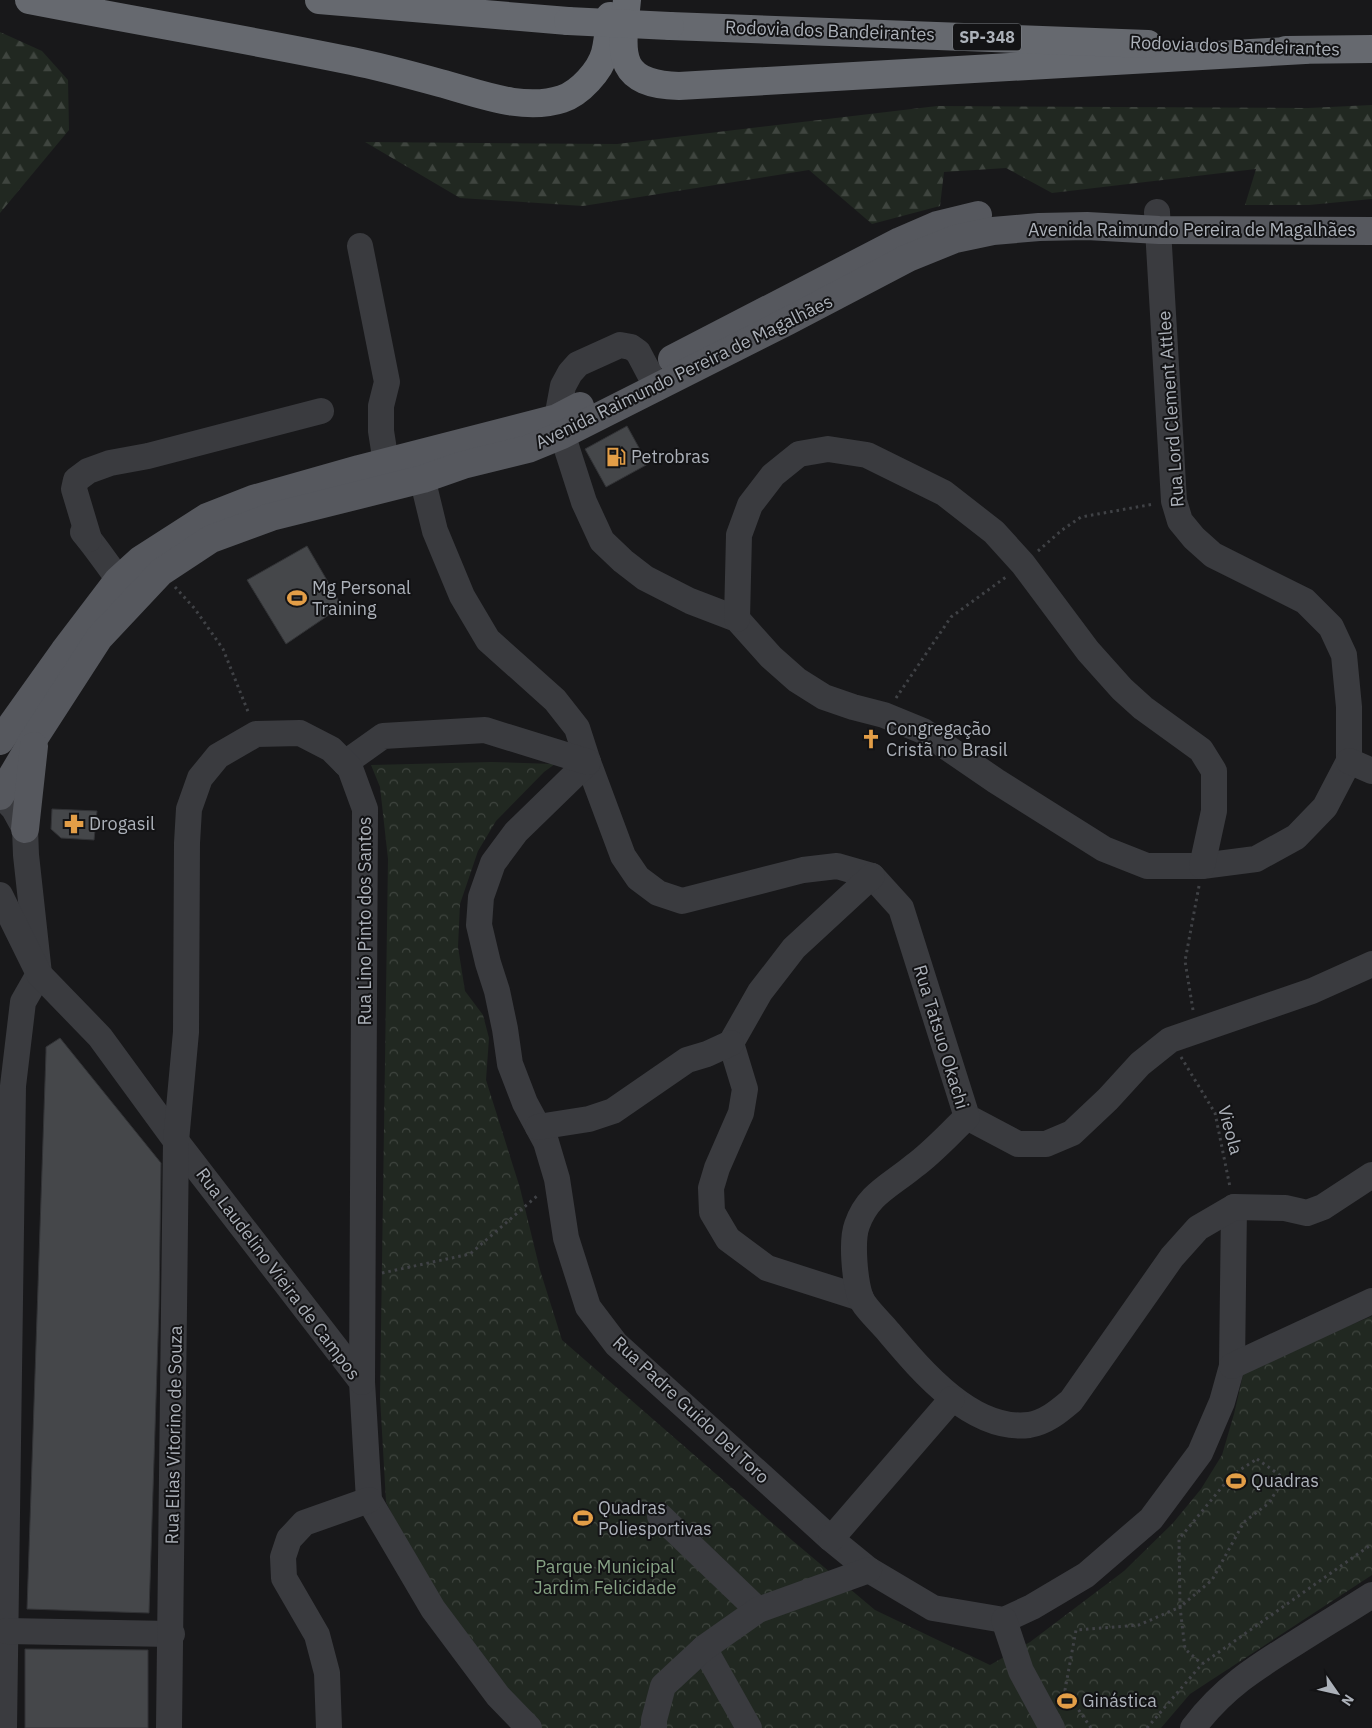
<svg xmlns="http://www.w3.org/2000/svg" width="1372" height="1728" font-family="'IBM Plex Sans',sans-serif">
	<defs>
		<pattern id="forest-firs" width="22" height="20" patternUnits="userSpaceOnUse" patternTransform="scale(1.25)"><rect width="22" height="20" fill="#212821"/><path d="M5 1l3.5 6h-7zM16 11l3.5 6h-7z" fill="#3f453f"/></pattern>
		<pattern id="park-crowns" width="20" height="18" patternUnits="userSpaceOnUse" patternTransform="scale(1.25)"><rect width="20" height="18" fill="#212821"/><path d="M2 6a3 3 0 1 1 6 0M12 15a3 3 0 1 1 6 0" fill="none" stroke="#3f453f"/></pattern>
	</defs>
	<rect width="100%" height="100%" fill="#18181a"/>
	<g fill="url(#forest-firs)">
		<path d="M0,32L42,51L68,80L69,130L0,213Z"/>
		<path d="M1372,105V199L1309,205H1245L1256,169L1052,193L1006,168L944,172L940,206L872,224L809,170L583,206L460,198L365,142L617,144L937,106L1308,108Z"/>
	</g>
	<path fill="url(#park-crowns)" d="M492,762L555,764L544,772L496,821L478,851L460,904L458,947L465,991L483,1015L489,1038L486,1080L520,1188L540,1270L562,1340L793,1541L875,1610L990,1665L1030,1642L1124,1571L1173,1523L1201,1489L1222,1455L1234,1414L1243,1375L1250,1367L1372,1316V1575L1190,1694L1161,1728H541L483,1667L418,1567L386,1502L380,1397L388,859L380,787L371,765Z"/>
	<g fill="#45474a" stroke="#323336">
		<path d="M627,426L648,464L606,487L585,449Z"/>
		<path d="M307,546L342,606L286,644L247,580Z"/>
		<path d="M52,809L97,811L94,840L61,838L51,829Z"/>
		<path d="M60,1038L161,1163L159,1307L149,1613L27,1609L46,1052V1047Z"/>
		<path d="M25,1649L148,1650V1728H25Z"/>
	</g>
	<g fill="none" stroke-linecap="round" stroke-linejoin="round">
		<g stroke="#404246" stroke-width="3" stroke-dasharray="2.5 4" stroke-linecap="butt">
			<path d="M1038,551L1062,530L1081,517L1154,504"/>
			<path d="M175,587L195,609L223,649L249,714"/>
			<path d="M896,698L951,617L1006,577"/>
			<path d="M1193,1010L1185,961L1199,886"/>
			<path d="M1181,1057L1215,1113L1230,1187"/>
			<path d="M382,1273L470,1254L537,1196"/>
			<path d="M1257,1459L1284,1478L1269,1503L1244,1522L1212,1580L1180,1607L1179,1539L1232,1475Z"/>
			<path d="M1091,1728L1065,1690L1076,1630L1139,1625L1180,1607L1185,1649L1202,1664"/>
			<path d="M1147,1728L1202,1664L1372,1544"/>
		</g>
		<g stroke="#3a3b3f" stroke-width="26">
			<path d="M360,246L387,382L381,406V431L386,463"/>
			<path d="M657,388L638,352L631,347L620,345L578,364L570,373L563,386L557,418L584,502L602,541L623,561L645,578L690,601L737,619L771,657L797,680L824,697L853,707L884,715L923,731L996,781L1104,849L1147,866H1202L1256,859L1296,837L1325,807L1349,761V707L1344,655L1331,627L1305,601L1213,555L1194,538L1180,521L1174,501L1157,212"/>
			<path d="M417,457L435,531L462,596L488,640L555,700L577,728L588,762L623,856L638,878L658,893L682,901L803,870L837,866L872,876L901,908L967,1117L1018,1144H1046L1072,1133L1108,1099L1140,1064L1170,1040L1312,991L1372,964"/>
			<path d="M83,532C101,553 115,577 133,597"/>
			<path d="M89,539L74,489L76,480L88,471L110,463L148,456L321,411"/>
			<path d="M737,619L739,535L750,505L773,475L799,454L828,449L867,455L944,493L994,532L1023,564L1088,651L1122,689L1143,708L1201,750L1214,771V811L1202,866"/>
			<path d="M1349,761L1372,771"/>
			<path d="M588,762L516,832L493,863L481,897L479,925L488,963L497,991L505,1029L510,1064L525,1103L546,1142L557,1179L566,1238L588,1307L616,1344L831,1539L869,1570L933,1608L1004,1620L1032,1607L1086,1575L1151,1519L1200,1453L1222,1402L1232,1366L1234,1207"/>
			<path d="M345,763L383,736L485,730L588,762"/>
			<path d="M0,794L14,809L25,829L26,855L39,974L23,1002L13,1086L4,1728"/>
			<path d="M0,895L39,974L100,1037L176,1141L362,1382L369,1500L433,1609L498,1696L529,1728"/>
			<path d="M731,1043L745,1089L741,1113L717,1168L711,1188L712,1212L728,1239L767,1268L861,1298"/>
			<path d="M731,1043L760,992L794,948L872,876"/>
			<path d="M967,1117C949,1134 933,1152 914,1166C890,1186 868,1194 857,1225C851,1241 855,1280 860,1296C863,1306 879,1321 886,1329C919,1368 971,1432 1029,1425C1046,1422 1058,1412 1071,1401L1172,1257L1198,1228L1234,1207L1285,1208L1307,1213L1323,1207L1372,1175"/>
			<path d="M538,1127L589,1119L613,1111L687,1060L707,1054L731,1043"/>
			<path d="M1232,1366L1372,1301"/>
			<path d="M660,1516L758,1610"/>
			<path d="M831,1539L952,1399"/>
			<path d="M1004,1620L1021,1671L1052,1728"/>
			<path d="M6,1631L172,1634"/>
			<path d="M704,1648L749,1728"/>
			<path d="M169,1728L176,1141L186,1032L187,843L189,809L200,778L218,756L256,734L300,733L331,749L350,768L365,809L362,1382"/>
			<path d="M329,1728L327,1673L317,1635L284,1578L283,1557L289,1539L304,1523L369,1500"/>
			<path d="M654,1728V1720L663,1686L704,1648L758,1610L869,1570"/>
			<path d="M1193,1728C1223,1688 1255,1668 1297,1642C1322,1626 1347,1611 1372,1595"/>
		</g>
		<g stroke="#56585e" stroke-width="28">
			<path d="M672,359L900,241L937,225L978,215"/>
			<path d="M0,741L64,651L118,580L140,560L207,517L253,499L359,469L557,418L580,406"/>
			<path d="M0,796L35,737L99,638L161,572L211,539L271,517L423,479L463,465L528,449L562,435L788,321L908,258L955,239L993,231L1039,227L1087,226L1159,230L1372,231"/>
			<path d="M25,829L34,746"/>
		</g>
		<g stroke="#66696f" stroke-width="28">
			<path d="M29,0C137,21 245,39 352,61C382,67 411,75 440,83C478,93 523,112 562,99C580,93 600,71 605,53C608,42 609,28 610,16"/>
			<path d="M319,0L568,21"/>
			<path d="M627,0C622,51 613,84 679,86L1305,50"/>
			<path d="M670,26L1148,44"/>
			<path d="M1286,50L1372,49"/>
		</g>
		<path stroke="#66696f" stroke-width="28" d="M568,21L670,26"/>
	</g>
	<defs>
		<symbol id="fuel-bare" viewBox="-9 -9 18 18"><path d="M-5.5-6h7V0h2V4h1.3V-2.5L3-4.5l.8-.8L6-3V5H2.5V1h-1V6h-7ZM-4.2-4.7v3.2H.2V-4.7Z" fill="#e39e47" stroke="#131315" stroke-width="2.5" paint-order="stroke"/></symbol>
		<symbol id="stadium-bare" viewBox="-9 -9 18 18"><path d="M0-5a6.5 5 0 1 0 0 10a6.5 5 0 1 0 0-10ZM-3.5-1.8h7v3.6h-7Z" fill="#e39e47" stroke="#131315" stroke-width="2.5" paint-order="stroke"/></symbol>
		<symbol id="church-bare" viewBox="-9 -9 18 18"><path d="M-1.2-6h2.4v3.5h3.3v2.4h-3.3V6h-2.4V-.1h-3.3v-2.4h3.3Z" fill="#e39e47" stroke="#131315" stroke-width="2.5" paint-order="stroke"/></symbol>
		<symbol id="pharmacy-bare" viewBox="-9 -9 18 18"><path d="M-2-6h4v4h4v4h-4v4h-4v-4h-4v-4h4Z" fill="#e39e47" stroke="#131315" stroke-width="2.5" paint-order="stroke"/></symbol>
	</defs>
	<g fill-rule="evenodd">
		<use href="#fuel-bare" x="602" y="443" width="28" height="28"/>
		<use href="#stadium-bare" x="283" y="584" width="28" height="28"/>
		<use href="#church-bare" x="857" y="725" width="28" height="28"/>
		<use href="#pharmacy-bare" x="60" y="810" width="28" height="28"/>
		<use href="#stadium-bare" x="1222" y="1467" width="28" height="28"/>
		<use href="#stadium-bare" x="569" y="1504" width="28" height="28"/>
		<use href="#stadium-bare" x="1053" y="1687" width="28" height="28"/>
	</g>
	<g text-anchor="middle" stroke-width="4" stroke-linejoin="round" paint-order="stroke">
		<rect fill="#131315" stroke="#7e8288" stroke-width="1" x="953" y="23.5" width="68" height="27" rx="4"/>
		<g font-size="16" font-weight="bold" fill="#acb1b9">
			<text x="987" y="43">SP-348</text>
		</g>
		<g font-size="18" fill="#acb1b9" stroke="#131315">
			<text transform="translate(830 31) rotate(2)" y="6">Rodovia dos Bandeirantes</text>
			<text transform="translate(1235 46) rotate(2)" y="6">Rodovia dos Bandeirantes</text>
			<text x="1192" y="236">Avenida Raimundo Pereira de Magalhães</text>
			<text transform="translate(684 372) rotate(-26)" y="6">Avenida Raimundo Pereira de Magalhães</text>
			<text transform="translate(1171 409) rotate(-94)" y="6">Rua Lord Clement Attlee</text>
			<text transform="translate(365 921) rotate(-90)" y="6">Rua Lino Pinto dos Santos</text>
			<text transform="translate(941 1037) rotate(73)" y="6">Rua Tatsuo Okachi</text>
			<text transform="translate(1230 1130) rotate(75)" y="6">Vieola</text>
			<text transform="translate(278 1274) rotate(53)" y="6">Rua Laudelino Vieira de Campos</text>
			<text transform="translate(691 1410) rotate(43)" y="6">Rua Padre Guido Del Toro</text>
			<text transform="translate(174 1435) rotate(-89)" y="6">Rua Elias Vitorino de Souza</text>
		</g>
		<g font-size="18" fill="#acb1b9" stroke="#131315" text-anchor="start">
			<text x="631" y="463">Petrobras</text>
			<text x="312" y="594">Mg Personal<tspan x="312" dy="21">Training</tspan></text>
			<text x="886" y="735">Congregação<tspan x="886" dy="21">Cristã no Brasil</tspan></text>
			<text x="89" y="830">Drogasil</text>
			<text x="1251" y="1487">Quadras</text>
			<text x="598" y="1514">Quadras<tspan x="598" dy="21">Poliesportivas</tspan></text>
			<text x="1082" y="1707">Ginástica</text>
		</g>
		<g font-size="18" fill="#86a284" stroke="#131315">
			<text x="605" y="1573">Parque Municipal<tspan x="605" dy="21">Jardim Felicidade</tspan></text>
		</g>
	</g>
	<g transform="translate(1337 1693) rotate(124)" stroke="#131315" stroke-width="4" paint-order="stroke">
	<path d="M0-4L9 19L0 12L-9 19Z" fill="#acb1b9"/>
	<text y="-8" font-size="14" font-weight="bold" text-anchor="middle" fill="#acb1b9">N</text>
	</g>
</svg>
